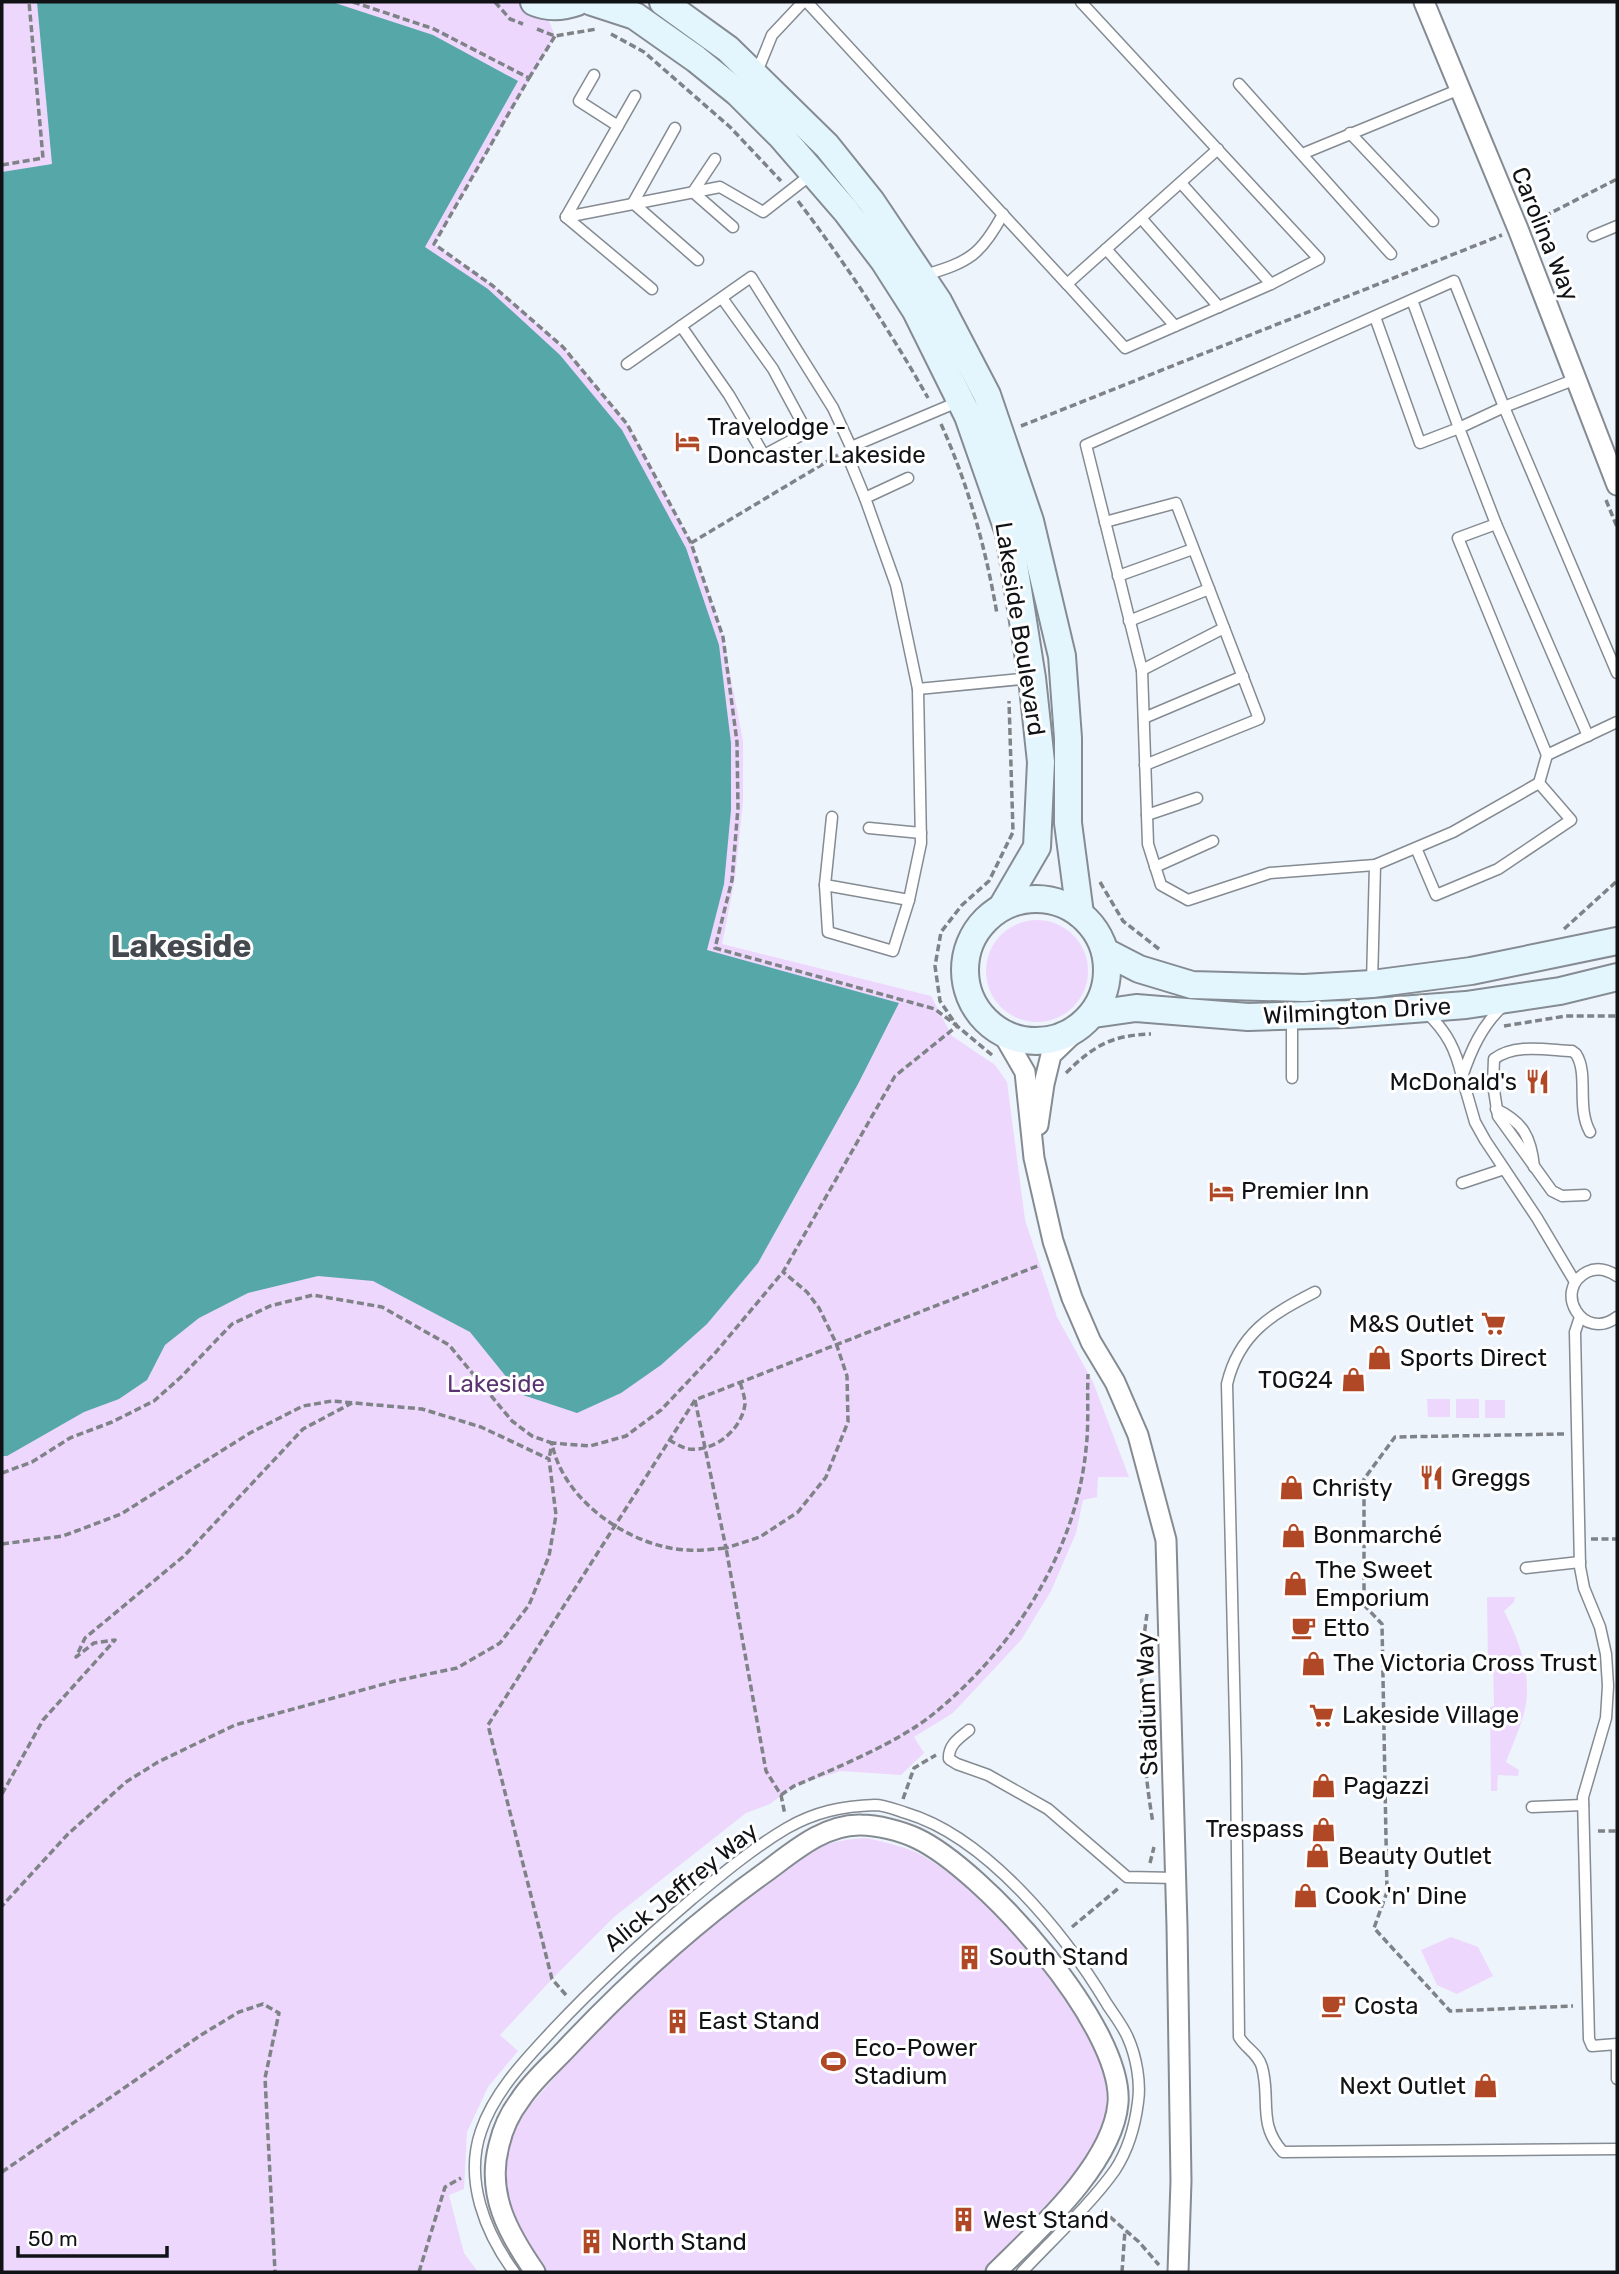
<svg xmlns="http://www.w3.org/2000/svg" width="1619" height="2274" font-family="Rubik,sans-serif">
	<rect width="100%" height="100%" fill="#eef4fc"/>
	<g fill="#edd7fc">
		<path d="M2,2H534L543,6L555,36L434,244L493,286L563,347L627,424L691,543L723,637L743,741V801L735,878L722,944L931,996L952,1036L995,1065L1007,1082L1025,1220L1057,1317L1093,1382L1129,1477H1098L1097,1497L1083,1500L1076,1533L1051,1591L1021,1640L953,1713L914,1737L924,1753L901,1775L841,1771L794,1786L770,1804L746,1813L614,1917L552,1979L500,2035L518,2051L488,2087L467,2132L464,2189L449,2195L464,2253L478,2272H2Z"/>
		<circle cx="1037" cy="971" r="51"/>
		<path d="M1427,1399H1450V1417H1428Z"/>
		<rect x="1456" y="1399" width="23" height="19"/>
		<rect x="1485" y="1400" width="20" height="18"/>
		<path d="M1487,1597H1515L1514,1602L1504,1611C1516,1634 1527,1662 1527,1689C1528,1713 1514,1740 1506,1762L1519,1770L1518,1776L1498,1775L1497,1791H1491L1490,1707L1494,1706L1493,1662H1488Z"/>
		<path d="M867,1838C886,1843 906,1846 923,1856C980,1889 1037,1957 1073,2012C1080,2022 1088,2032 1094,2043C1106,2068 1111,2104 1101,2131C1090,2160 1065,2184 1044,2207C1024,2229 1004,2252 982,2272H548C519,2236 497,2192 509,2145C516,2117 538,2097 556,2076C621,2001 693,1937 773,1880C786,1870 801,1857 816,1849C833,1841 848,1839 867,1838Z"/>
		<path d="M1451,1937L1478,1947L1493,1976L1457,1994L1437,1985L1421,1950Z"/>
	</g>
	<path fill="#55a7a8" d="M37,2H332L433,35L518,81L425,247L488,289L560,355L622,430L686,548L719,645L731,743V810L724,884L707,950L899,1003L858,1084L758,1263L707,1324L661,1365L621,1393L577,1413L520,1394L470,1332L373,1281L318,1276L248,1293L199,1318L165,1345L147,1380L119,1399L84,1412L7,1456H2V172L52,164Z"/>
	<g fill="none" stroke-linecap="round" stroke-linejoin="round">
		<defs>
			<g id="lane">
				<path d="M807,2L1067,284"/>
				<path d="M1081,2L1319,259L1271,284L1125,348L1067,284L1218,149"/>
				<path d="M757,72L772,35L803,2"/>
				<path d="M594,75L579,101L618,126"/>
				<path d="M1239,84L1391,254"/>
				<path d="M675,128L633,203L698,260"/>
				<path d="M1350,133L1433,221"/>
				<path d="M1302,154L1460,89"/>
				<path d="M715,159L693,192L733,227"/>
				<path d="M1181,183L1271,284"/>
				<path d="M566,217L720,187L763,212L813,173"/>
				<path d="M566,217L635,96"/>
				<path d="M566,217L652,289"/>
				<path d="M1141,218L1219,307"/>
				<path d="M1593,236L1617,226"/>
				<path d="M1106,249L1175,326"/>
				<path d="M925,275C969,262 981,255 1003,214"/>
				<path d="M1375,317L1420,443L1459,428L1412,300"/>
				<path d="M681,326L729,395L764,455L807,432L773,369L722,298"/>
				<path d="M627,364L751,277L833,408L851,447V464L865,498"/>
				<path d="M1576,379L1504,407L1459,428L1496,524L1458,538L1547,755L1617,722"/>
				<path d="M851,447L960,401"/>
				<path d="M1105,522L1176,503L1259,719L1145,765"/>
				<path d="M1496,524L1588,736"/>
				<path d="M1118,576L1193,549"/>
				<path d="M1129,621L1209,589"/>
				<path d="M1142,670L1224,628"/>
				<path d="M918,689L1032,678"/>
				<path d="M1144,718L1243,676"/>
				<path d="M1539,783L1547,755"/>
				<path d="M1147,815L1197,798"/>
				<path d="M832,817L825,885L909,900L921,843L918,689L896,585L865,498L908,478"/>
				<path d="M869,828L921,833"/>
				<path d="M1416,848L1436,895L1498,869L1571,820L1539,783L1453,832L1375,865L1270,873L1188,900L1161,885L1148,844L1142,670L1086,445L1454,281L1504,407L1617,673"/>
				<path d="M1155,867L1213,841"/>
				<path d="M825,885L828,932L893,951L909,900"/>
				<path d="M1372,983L1375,865"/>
				<path d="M1427,1013C1447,1032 1456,1050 1462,1077C1471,1050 1482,1025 1504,1005"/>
				<path d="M1462,1077L1475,1122L1485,1140L1537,1218L1575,1282"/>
				<path d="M1292,1078V1015"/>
				<path d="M1496,1109C1523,1122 1531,1137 1534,1167"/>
				<path d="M1462,1183L1504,1169"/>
				<path d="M1585,1195L1562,1196L1552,1191L1498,1116L1493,1084L1494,1059C1515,1043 1547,1050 1572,1051L1576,1054C1589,1074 1576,1107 1590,1132"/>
				<path d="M1617,1276C1608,1270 1597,1267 1587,1272C1552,1290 1583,1343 1617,1317"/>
				<path d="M1315,1292C1272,1314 1239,1333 1227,1384L1236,1763L1239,2037C1246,2049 1258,2053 1262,2067C1271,2099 1257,2124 1283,2152L1617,2149"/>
				<path d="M1580,1317L1575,1332L1580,1567L1584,1588L1600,1627L1606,1654L1608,1686L1606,1718L1583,1797L1589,2039L1592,2046L1617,2044V2079"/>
				<path d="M1526,1568L1580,1562"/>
				<path d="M969,1730C959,1738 948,1745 949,1759L957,1764L988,1775L1048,1809L1127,1877L1176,1878"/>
				<path d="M1532,1807L1583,1805"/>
				<path d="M514,2272C485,2232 464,2180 481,2131C494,2092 526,2059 553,2030C597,1983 644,1940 692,1899C722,1874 753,1848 787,1828C815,1812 842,1806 875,1805C885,1805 896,1810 906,1813C987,1837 1065,1934 1107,2004C1114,2015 1123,2026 1128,2038C1136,2056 1141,2082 1138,2102C1135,2126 1128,2150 1115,2170C1091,2204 1051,2241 1022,2272"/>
			</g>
			<g id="street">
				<path d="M1424,2L1518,229L1617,485"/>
				<path d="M1003,1034L1025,1072L1034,1158L1053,1241L1072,1298L1091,1342L1115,1382L1138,1435L1166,1540L1177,1926L1181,2181L1178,2272"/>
				<path d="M1038,1125L1044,1084L1051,1055L1077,1030"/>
				<path d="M535,2272C508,2233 486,2194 499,2145C503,2128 510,2113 520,2100C532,2081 551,2065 566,2049C628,1983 694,1923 767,1871C794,1851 825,1824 861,1825C877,1825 901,1831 916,1838C983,1869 1124,2027 1118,2103C1113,2164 1037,2231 996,2272"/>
			</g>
			<g id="secondary">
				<path d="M534,2C548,8 563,7 577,2"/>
				<path d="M592,2L635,16L696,59L738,93L781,136L846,211L884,261L916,311L968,416L1009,533L1032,678L1041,762L1037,847L1002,907"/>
				<path d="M663,2L728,49L827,146L871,201L938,301L987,395L1030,521L1062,656L1068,738V823L1080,914"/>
				<circle cx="1036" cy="970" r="71"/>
				<path d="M1106,952L1139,969L1192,985L1304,988L1372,984L1471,971L1617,941"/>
				<path d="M1094,1014L1136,1008L1248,1017L1348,1014L1466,1005L1560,991L1617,977"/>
			</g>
		</defs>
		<use href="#lane" stroke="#858b92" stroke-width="13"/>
		<use href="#street" stroke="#858b92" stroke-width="23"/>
		<use href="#secondary" stroke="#858b92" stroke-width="30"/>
		<g stroke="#7f8388" stroke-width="3.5" stroke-dasharray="7 3.5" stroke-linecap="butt">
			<path d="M353,2L434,29L529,78L434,244L493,286L563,347L627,424L691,543L723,637L737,742L738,808L732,880L715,948L935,1009L957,1026L895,1076L783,1272L716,1352L661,1410L626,1436L590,1446L552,1443L549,1459"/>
			<path d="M495,2L510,19L523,24"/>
			<path d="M537,29L555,36L597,29"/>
			<path d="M611,34L644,52L730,127L781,181"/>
			<path d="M529,78L555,36"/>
			<path d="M2,165L43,158L29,2"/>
			<path d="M798,201C846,264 889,329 928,398"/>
			<path d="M1535,221L1617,179"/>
			<path d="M941,424C968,484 986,549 997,614"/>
			<path d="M1021,426L1502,235"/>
			<path d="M1606,500L1617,527"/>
			<path d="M691,543L838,455"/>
			<path d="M1100,882L1123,921L1159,949"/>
			<path d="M1564,929L1617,881"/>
			<path d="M1504,1026L1566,1016H1617"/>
			<path d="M992,1055L957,1026L940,1001L935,966L941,932L962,905L989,881L1013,832L1009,701"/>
			<path d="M1066,1073C1093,1046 1112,1035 1151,1034"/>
			<path d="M695,1400L726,1548L760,1537L798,1512L826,1477L848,1422L847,1376L836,1343L819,1308L807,1292L783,1272"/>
			<path d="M1564,1434L1395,1437L1364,1479V1605L1382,1624L1387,1892L1374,1928L1450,2011L1573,2006"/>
			<path d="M669,1440C675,1443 682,1448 689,1449C715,1452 742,1429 745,1404C745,1397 742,1389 740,1382"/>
			<path d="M2,1473L32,1462L70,1438L112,1422L154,1401L181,1377L232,1324L270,1306L313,1295L382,1307L449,1345L512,1421L532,1436L552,1443C562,1500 631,1548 688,1550C700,1551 713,1549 726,1548L766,1771L781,1795L785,1815"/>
			<path d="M1591,1539H1617"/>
			<path d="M2,1544L63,1536L121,1514L250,1433L303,1406L332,1401L422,1409L481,1427L549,1459L556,1515L549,1556L529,1605L500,1643L457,1668L395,1681L235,1725L158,1762L126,1782L68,1834L2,1906"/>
			<path d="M1147,1614C1137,1677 1142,1760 1153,1823"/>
			<path d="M2,1794L43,1720L115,1640L94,1643L76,1657L85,1638L184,1556L303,1429L352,1403"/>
			<path d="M781,1795L794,1786C836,1768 897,1743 932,1715C1012,1651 1076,1553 1086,1449C1089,1424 1087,1399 1088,1374"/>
			<path d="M903,1799L914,1768L936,1755"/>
			<path d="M1598,1831H1617"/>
			<path d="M1150,1863L1154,1847"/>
			<path d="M1072,1927L1120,1887"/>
			<path d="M566,1995L552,1979L488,1725L695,1400L1040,1265"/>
			<path d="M2,2172L201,2035L239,2012L263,2004L279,2013L265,2078L275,2272"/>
			<path d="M1102,2210L1139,2242L1159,2265"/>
			<path d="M419,2272L445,2187L461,2178"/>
			<path d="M1122,2272L1125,2230"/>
		</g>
		<use href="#lane" stroke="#fff" stroke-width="10"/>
		<use href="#street" stroke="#fff" stroke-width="19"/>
		<use href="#secondary" stroke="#e3f6fe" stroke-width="26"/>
	</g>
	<defs>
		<symbol id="hotel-bare" viewBox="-9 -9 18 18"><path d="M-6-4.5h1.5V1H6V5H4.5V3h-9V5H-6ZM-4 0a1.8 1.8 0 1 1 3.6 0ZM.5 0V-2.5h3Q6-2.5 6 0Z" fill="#b04826" stroke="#fff" stroke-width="2.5" paint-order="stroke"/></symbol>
		<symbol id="restaurant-bare" viewBox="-9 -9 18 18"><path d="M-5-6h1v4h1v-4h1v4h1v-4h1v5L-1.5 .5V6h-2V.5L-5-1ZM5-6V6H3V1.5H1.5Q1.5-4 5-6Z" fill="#b04826" stroke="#fff" stroke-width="2.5" paint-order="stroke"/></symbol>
		<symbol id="supermarket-bare" viewBox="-9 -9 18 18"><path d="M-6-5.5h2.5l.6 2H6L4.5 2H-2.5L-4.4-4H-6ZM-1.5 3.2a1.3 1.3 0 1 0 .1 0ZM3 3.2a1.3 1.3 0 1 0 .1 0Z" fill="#b04826" stroke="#fff" stroke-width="2.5" paint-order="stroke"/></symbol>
		<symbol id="shop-bare" viewBox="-9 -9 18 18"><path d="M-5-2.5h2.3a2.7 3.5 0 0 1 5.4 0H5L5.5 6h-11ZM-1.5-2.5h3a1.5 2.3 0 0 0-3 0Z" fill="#b04826" stroke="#fff" stroke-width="2.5" paint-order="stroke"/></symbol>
		<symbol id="cafe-bare" viewBox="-9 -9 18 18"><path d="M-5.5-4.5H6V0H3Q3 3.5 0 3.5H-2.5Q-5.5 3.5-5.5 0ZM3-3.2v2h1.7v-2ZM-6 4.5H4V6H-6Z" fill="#b04826" stroke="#fff" stroke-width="2.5" paint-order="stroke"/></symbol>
		<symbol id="building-bare" viewBox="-9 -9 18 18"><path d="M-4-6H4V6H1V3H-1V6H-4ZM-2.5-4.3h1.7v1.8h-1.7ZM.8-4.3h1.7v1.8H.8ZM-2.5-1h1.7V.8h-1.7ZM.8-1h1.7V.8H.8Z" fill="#b04826" stroke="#fff" stroke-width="2.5" paint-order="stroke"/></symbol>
		<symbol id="stadium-bare" viewBox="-9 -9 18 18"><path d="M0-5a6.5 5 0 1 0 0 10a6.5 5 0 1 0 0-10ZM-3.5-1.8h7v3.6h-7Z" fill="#b04826" stroke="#fff" stroke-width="2.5" paint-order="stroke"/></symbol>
	</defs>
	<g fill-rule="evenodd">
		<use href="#hotel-bare" x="670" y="424" width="35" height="35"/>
		<use href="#restaurant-bare" x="1520" y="1064" width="35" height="35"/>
		<use href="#hotel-bare" x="1204" y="1174" width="35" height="35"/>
		<use href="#supermarket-bare" x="1476" y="1306" width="35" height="35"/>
		<use href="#shop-bare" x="1362" y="1340" width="35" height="35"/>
		<use href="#shop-bare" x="1336" y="1362" width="35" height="35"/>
		<use href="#restaurant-bare" x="1414" y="1460" width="35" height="35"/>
		<use href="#shop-bare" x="1274" y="1470" width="35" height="35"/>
		<use href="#shop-bare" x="1276" y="1518" width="35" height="35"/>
		<use href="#shop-bare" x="1278" y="1566" width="35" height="35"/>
		<use href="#cafe-bare" x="1286" y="1610" width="35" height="35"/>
		<use href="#shop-bare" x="1296" y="1646" width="35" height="35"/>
		<use href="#supermarket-bare" x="1304" y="1698" width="35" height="35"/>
		<use href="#shop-bare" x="1306" y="1768" width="35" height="35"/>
		<use href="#shop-bare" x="1306" y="1812" width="35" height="35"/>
		<use href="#shop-bare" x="1300" y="1838" width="35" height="35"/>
		<use href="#shop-bare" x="1288" y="1878" width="35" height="35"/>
		<use href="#building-bare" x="952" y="1940" width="35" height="35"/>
		<use href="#cafe-bare" x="1316" y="1988" width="35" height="35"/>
		<use href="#building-bare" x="660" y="2004" width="35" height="35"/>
		<use href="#stadium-bare" x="816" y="2044" width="35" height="35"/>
		<use href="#shop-bare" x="1468" y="2068" width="35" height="35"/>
		<use href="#building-bare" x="946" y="2202" width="35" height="35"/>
		<use href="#building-bare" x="574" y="2224" width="35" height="35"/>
	</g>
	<g text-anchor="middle" stroke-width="6" stroke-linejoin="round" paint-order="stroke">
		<g font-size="24" fill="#101215" stroke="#fff">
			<text transform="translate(1545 234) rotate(68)" y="8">Carolina Way</text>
			<text transform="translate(1020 629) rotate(81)" y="8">Lakeside Boulevard</text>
			<text transform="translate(1357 1011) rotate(-3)" y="8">Wilmington Drive</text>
			<text transform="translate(1147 1704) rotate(-92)" y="8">Stadium Way</text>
			<text transform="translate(681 1887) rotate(-39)" y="8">Alick Jeffrey Way</text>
		</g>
		<g font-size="24" fill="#101215" stroke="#fff" text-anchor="start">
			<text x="707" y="435">Travelodge -<tspan x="707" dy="28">Doncaster Lakeside</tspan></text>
			<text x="1517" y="1090" text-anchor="end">McDonald's</text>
			<text x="1241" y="1199">Premier Inn</text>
			<text x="1474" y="1332" text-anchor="end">M&amp;S Outlet</text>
			<text x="1400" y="1366">Sports Direct</text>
			<text x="1333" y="1388" text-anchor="end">TOG24</text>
			<text x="1451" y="1486">Greggs</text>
			<text x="1312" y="1496">Christy</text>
			<text x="1313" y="1543">Bonmarché</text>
			<text x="1315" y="1578">The Sweet<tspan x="1315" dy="28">Emporium</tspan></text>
			<text x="1323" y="1636">Etto</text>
			<text x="1333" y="1671">The Victoria Cross Trust</text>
			<text x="1342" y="1723">Lakeside Village</text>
			<text x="1343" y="1794">Pagazzi</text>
			<text x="1304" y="1837" text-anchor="end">Trespass</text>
			<text x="1338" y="1864">Beauty Outlet</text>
			<text x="1325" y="1904">Cook 'n' Dine</text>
			<text x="989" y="1965">South Stand</text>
			<text x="1354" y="2014">Costa</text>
			<text x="698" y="2029">East Stand</text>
			<text x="854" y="2056">Eco-Power<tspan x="854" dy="28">Stadium</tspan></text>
			<text x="1466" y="2094" text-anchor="end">Next Outlet</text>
			<text x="983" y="2228">West Stand</text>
			<text x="611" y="2250">North Stand</text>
		</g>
		<g font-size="24" fill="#5b3372" stroke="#fff">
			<text x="496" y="1392">Lakeside</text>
		</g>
		<g font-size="32" font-weight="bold" fill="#44494f" stroke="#fff">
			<text x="181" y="957">Lakeside</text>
		</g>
	</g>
	<rect width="1619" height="2274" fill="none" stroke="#101215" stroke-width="7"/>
	<path d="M18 2246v10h149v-10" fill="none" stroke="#101215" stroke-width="3.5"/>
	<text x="28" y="2246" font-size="21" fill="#101215" stroke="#ffffff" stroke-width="5" paint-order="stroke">50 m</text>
</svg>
